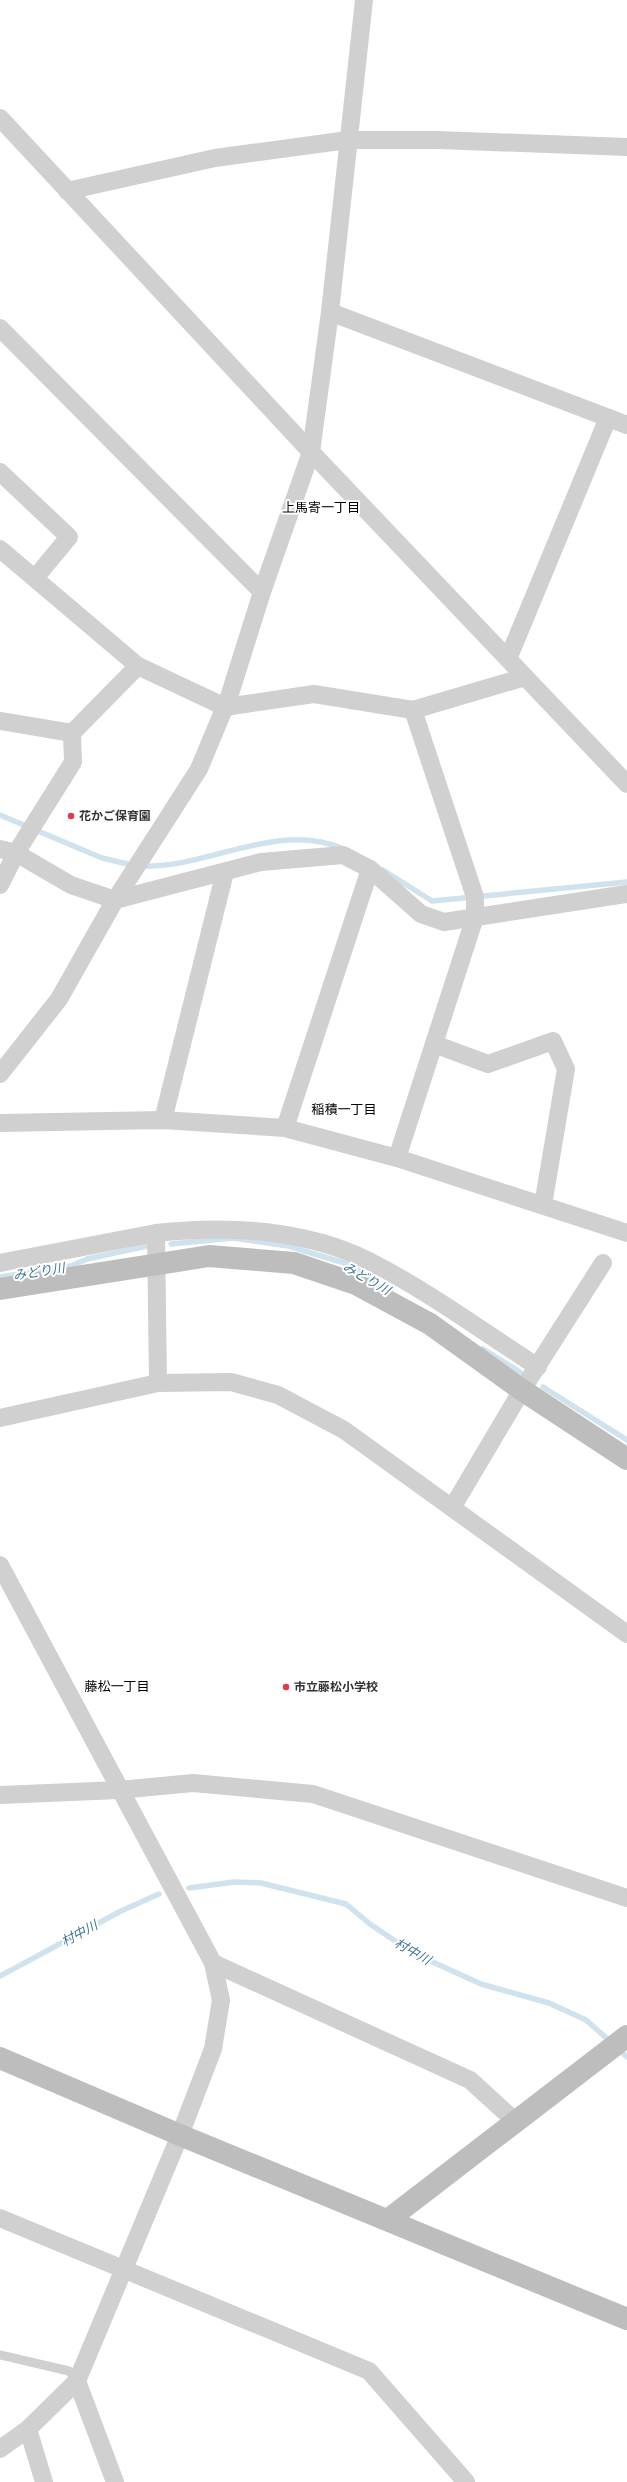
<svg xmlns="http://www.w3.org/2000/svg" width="627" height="2482" font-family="'Archivo Narrow','Noto Sans JP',sans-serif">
	<rect width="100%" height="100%" fill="#fff"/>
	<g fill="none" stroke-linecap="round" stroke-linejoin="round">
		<g stroke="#cfe2ee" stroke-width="5.5">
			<path d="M0,815L102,858L132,865"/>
			<path d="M141,866C209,869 275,820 344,849"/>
			<path d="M383,870L432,901L627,882"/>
			<path d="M171,1244L233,1238L288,1246L351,1265L374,1281"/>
			<path d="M0,1277L71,1266L87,1259L147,1246"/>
			<path d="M483,1349L520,1372"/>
			<path d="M543,1387L627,1440"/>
			<path d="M189,1888L234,1882L261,1883L346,1904L370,1924L413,1953L481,1984L549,2003L586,2020L612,2043"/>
			<path d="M0,1976L121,1911L159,1894"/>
			<path d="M618,2049L627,2057"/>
		</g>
		<path stroke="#d0d0d0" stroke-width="9" d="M0,2355L69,2371L77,2381"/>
		<g stroke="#d0d0d0" stroke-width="18">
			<path d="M0,118L311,452L627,784"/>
			<path d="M67,191L215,158L348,140H438L627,147"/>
			<path d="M330,312L627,425"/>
			<path d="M0,328L262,592"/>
			<path d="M0,472L69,537L35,578"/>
			<path d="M0,549L138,666L225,707L314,694L413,710"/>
			<path d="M508,659L608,418"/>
			<path d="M0,721L72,733"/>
			<path d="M0,849L16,853L71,885L115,900L261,862L343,855L370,869L421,914L444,922L627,894"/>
			<path d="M0,885L16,853L73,762L72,733L138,666"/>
			<path d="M434,1044L488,1064L553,1041L566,1069L543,1205"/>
			<path d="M0,1074L59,999L115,900L199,769L229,697L262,592L311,452L330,312L364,0"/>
			<path d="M163,1120L225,872"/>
			<path d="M0,1123L163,1120L285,1128L397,1158L627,1233"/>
			<path d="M285,1128L370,869"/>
			<path d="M397,1158L475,917V897L413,710L525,677"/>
			<path d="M0,1263L156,1233"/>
			<path d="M158,1383L156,1233C226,1225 305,1229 369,1261C428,1291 482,1331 538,1367"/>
			<path d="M0,1418L158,1383L231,1382L278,1395L344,1430L627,1634"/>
			<path d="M452,1508L522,1390L603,1263"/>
			<path d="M0,1565L213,1963L221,2000L213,2049L180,2135L77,2381L28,2429L0,2449"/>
			<path d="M0,1795L119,1790L193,1783L313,1794L627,1898"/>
			<path d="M213,1963L470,2080L515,2121"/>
			<path d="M0,2218L369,2371L466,2482"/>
			<path d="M77,2381L115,2482"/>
			<path d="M28,2429L44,2482"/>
		</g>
		<g stroke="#bdbdbd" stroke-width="22">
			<path d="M0,1289L209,1256L294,1263L356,1284L430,1324L522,1390L627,1459"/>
			<path d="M0,2058L180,2135L627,2319"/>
			<path d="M389,2219L627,2036"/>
		</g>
	</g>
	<g fill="#e63946" stroke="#fff" stroke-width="1.5">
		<circle cx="71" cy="816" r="4"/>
		<circle cx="286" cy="1687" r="4"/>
	</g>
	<g text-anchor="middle" stroke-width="4" stroke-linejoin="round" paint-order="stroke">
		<g font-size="12" font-weight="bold" fill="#333" stroke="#fff" text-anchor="start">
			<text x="79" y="820">花かご保育園</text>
			<text x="294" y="1691">市立藤松小学校</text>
		</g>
		<g font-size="13" fill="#000" stroke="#fff">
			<text x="321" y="512">上馬寄一丁目</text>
			<text x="344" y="1114">稲積一丁目</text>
			<text x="117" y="1691">藤松一丁目</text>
		</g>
		<g font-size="13" font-style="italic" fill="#3f7597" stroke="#fff">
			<text transform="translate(39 1271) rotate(-9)" y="5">みどり川</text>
			<text transform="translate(367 1278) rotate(30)" y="5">みどり川</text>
			<text transform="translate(79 1933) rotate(-28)" y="5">村中川</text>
			<text transform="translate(413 1951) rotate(30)" y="5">村中川</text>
		</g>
	</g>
</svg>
